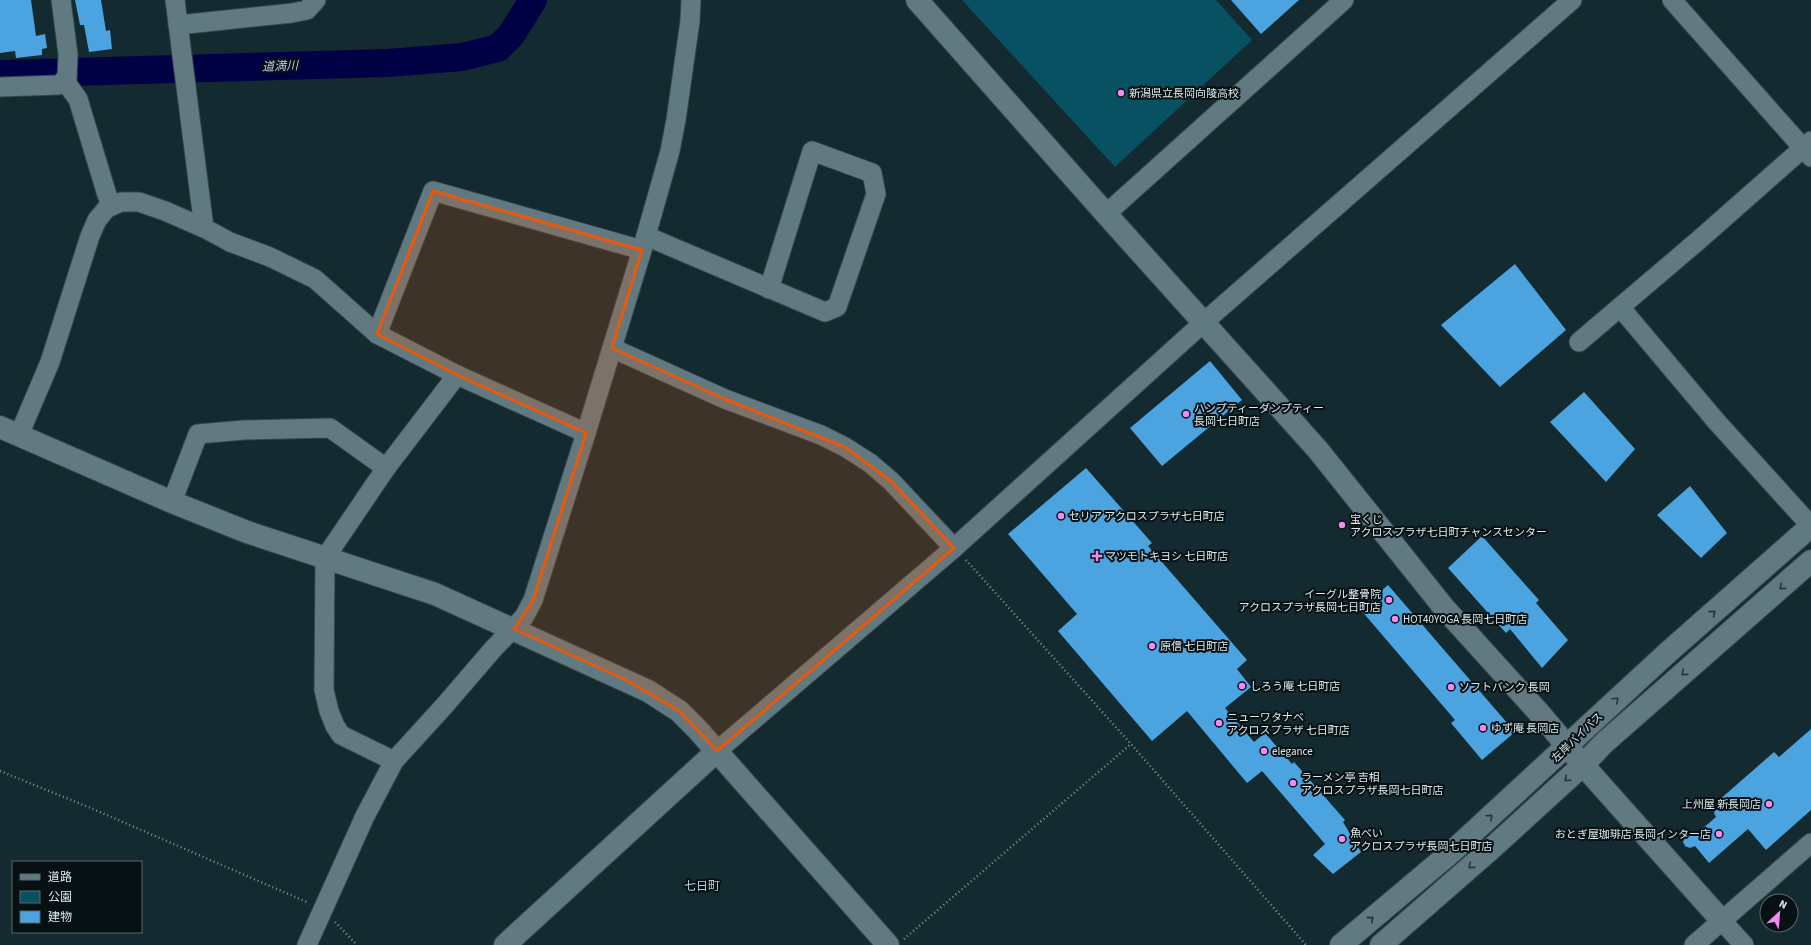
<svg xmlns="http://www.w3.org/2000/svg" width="1811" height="945" font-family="'Source Sans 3','Noto Sans JP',sans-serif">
	<rect width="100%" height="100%" fill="#132a31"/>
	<path fill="#085163" d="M962,0H1216L1252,40L1115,167Z"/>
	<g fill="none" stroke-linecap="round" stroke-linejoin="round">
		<path stroke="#000045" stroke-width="28" d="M0,74L388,63L462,57L498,48L511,35L533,0"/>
	</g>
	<g fill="#4ba3e0">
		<path d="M0,0H31L36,36L45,34L47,48L42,49V55L16,58L15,51L0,53Z"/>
		<path d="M75,0H101L106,31L110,30L112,49L89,52L84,25H80Z"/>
		<path d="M1231,0H1299L1261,34Z"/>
		<path d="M1515,264L1566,330L1500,387L1441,325Z"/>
		<path d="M1210,361L1242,400L1162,466L1130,428Z"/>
		<path d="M1584,392L1635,449L1606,482L1550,422Z"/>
		<path d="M1086,468L1152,543L1148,546L1247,660L1237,669L1251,687L1225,708L1254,742L1265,733L1292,764L1294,762L1345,820L1343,822L1361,852L1333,874L1313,855L1325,844L1262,771L1247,783L1187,711L1152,741L1058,631L1077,614L1008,534Z"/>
		<path d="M1690,486L1727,533L1701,558L1657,515Z"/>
		<path d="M1482,536L1539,600L1536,603L1568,640L1542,668L1510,629L1506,633L1448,568Z"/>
		<path d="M1388,585L1515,732L1482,760L1451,723L1455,720L1360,609Z"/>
		<path d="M1811,729V810L1766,850L1748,829L1709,863L1695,846L1690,848L1685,846L1683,842L1685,837L1689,835L1694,836L1716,817L1714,813L1718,801L1774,752L1779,757Z"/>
	</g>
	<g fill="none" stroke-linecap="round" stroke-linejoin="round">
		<defs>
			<g id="minor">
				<path d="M175,0L204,228"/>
				<path d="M1672,0L1811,157"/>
				<path d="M178,25L292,13L307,10L316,0"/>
				<path d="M64,80L78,99L107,195L112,206"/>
				<path d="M0,87L59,85L67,79L68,54L61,0"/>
				<path d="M1106,214L1344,0"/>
				<path d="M646,236L825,312L837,307L876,194L872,173L812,151L769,289"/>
				<path d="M1620,307L1716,421L1811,526"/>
				<path d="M377,334L433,191L642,250"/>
				<path d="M1579,342L1700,239L1811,141"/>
				<path d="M612,348L725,399L821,435L845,447L870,463L891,481L954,548"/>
				<path d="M19,435L50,362L90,236L97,220L107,208L121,202H139L165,211L204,228L230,242L270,257L315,279L377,334L457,375L586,433"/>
				<path d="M172,502L198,434L244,430L330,428L386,468"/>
				<path d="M717,751L954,548L1203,323L1572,0"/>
				<path d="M394,761L341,735L335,726L329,711L324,690L325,558L386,468L457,375"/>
				<path d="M1722,921L1744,945"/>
				<path d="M307,945L365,816L394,761L445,705L494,648L524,617L533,600L586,433L642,250L670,151L676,120L690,21L691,0"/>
				<path d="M1694,945L1811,843"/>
			</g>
			<g id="tertiary">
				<path d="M917,0L1106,214L1318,450L1445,609L1541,715L1583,765L1722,921"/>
				<path d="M0,427L172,502L247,532L435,594L648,691L679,711L697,729L888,945"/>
				<path d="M505,945L717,751"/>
				<path d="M1341,945L1455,849L1665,655L1811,526"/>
				<path d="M1381,945L1491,849L1583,765L1604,743L1811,561"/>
			</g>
		</defs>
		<use href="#minor" stroke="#35464b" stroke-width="21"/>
		<use href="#tertiary" stroke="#35464b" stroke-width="24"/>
		<g stroke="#809297" stroke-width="2.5" stroke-dasharray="1 3" stroke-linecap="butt">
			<path d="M966,560L1131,744L1306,945"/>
			<path d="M0,771L93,809L309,903"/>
			<path d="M335,922L357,945"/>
			<path d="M904,939L1131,744"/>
		</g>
		<use href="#minor" stroke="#617981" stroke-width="19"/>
		<use href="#tertiary" stroke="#617981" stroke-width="22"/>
	</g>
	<defs><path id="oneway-chevron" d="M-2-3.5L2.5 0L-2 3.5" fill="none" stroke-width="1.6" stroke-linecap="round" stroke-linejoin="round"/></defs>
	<g stroke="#26353a">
		<use href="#oneway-chevron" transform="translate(1782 587) rotate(139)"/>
		<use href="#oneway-chevron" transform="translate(1713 613) rotate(-41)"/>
		<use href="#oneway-chevron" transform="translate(1684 673) rotate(139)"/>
		<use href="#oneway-chevron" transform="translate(1616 700) rotate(-43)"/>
		<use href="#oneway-chevron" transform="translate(1567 779) rotate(138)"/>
		<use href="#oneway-chevron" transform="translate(1490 817) rotate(-42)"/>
		<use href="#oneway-chevron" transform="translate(1471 866) rotate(139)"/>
		<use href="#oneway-chevron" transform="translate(1371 919) rotate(-41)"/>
	</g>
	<path fill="#e8590c" fill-opacity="0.2" stroke="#e8590c" stroke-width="3" stroke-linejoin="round" d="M433,191L642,250L612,348L725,399L845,447L891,481L954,548L717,751L679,711L626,680L514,629L533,600L586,433L457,375L377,334Z"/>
	<g fill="#f589ef" stroke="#071114" stroke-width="1.5">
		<circle cx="1121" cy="93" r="4"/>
		<circle cx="1186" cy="414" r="4"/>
		<circle cx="1061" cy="516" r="4"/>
		<circle cx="1342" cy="525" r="4"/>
		<path d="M1095 550h4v4h4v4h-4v4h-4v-4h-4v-4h4z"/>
		<circle cx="1389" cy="600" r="4"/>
		<circle cx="1395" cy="619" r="4"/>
		<circle cx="1152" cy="646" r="4"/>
		<circle cx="1242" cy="686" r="4"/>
		<circle cx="1451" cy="687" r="4"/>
		<circle cx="1219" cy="723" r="4"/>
		<circle cx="1483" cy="728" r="4"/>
		<circle cx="1264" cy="751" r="4"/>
		<circle cx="1293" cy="783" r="4"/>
		<circle cx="1769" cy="804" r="4"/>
		<circle cx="1719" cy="834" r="4"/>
		<circle cx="1342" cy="839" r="4"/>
	</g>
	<g text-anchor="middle" stroke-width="4" stroke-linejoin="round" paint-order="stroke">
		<g font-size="11" fill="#dceaee" stroke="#071114" text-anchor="start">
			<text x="1129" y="97">新潟県立長岡向陵高校</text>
			<text x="1194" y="412">ハンプティーダンプティー<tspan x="1194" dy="13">長岡七日町店</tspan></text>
			<text x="1069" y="520">セリア アクロスプラザ七日町店</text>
			<text x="1350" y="523">宝くじ<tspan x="1350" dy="13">アクロスプラザ七日町チャンスセンター</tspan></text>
			<text x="1105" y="560">マツモトキヨシ 七日町店</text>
			<text x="1381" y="598" text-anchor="end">イーグル整骨院<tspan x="1381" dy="13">アクロスプラザ長岡七日町店</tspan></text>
			<text x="1403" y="623">HOT40YOGA 長岡七日町店</text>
			<text x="1160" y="650">原信 七日町店</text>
			<text x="1250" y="690">しろう庵 七日町店</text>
			<text x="1459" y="691">ソフトバンク 長岡</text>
			<text x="1227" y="721">ニューワタナベ<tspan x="1227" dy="13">アクロスプラザ 七日町店</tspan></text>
			<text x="1491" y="732">ゆず庵 長岡店</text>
			<text x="1272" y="755">elegance</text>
			<text x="1301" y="781">ラーメン亭 吉相<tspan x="1301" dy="13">アクロスプラザ長岡七日町店</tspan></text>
			<text x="1761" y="808" text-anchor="end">上州屋 新長岡店</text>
			<text x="1350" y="837">魚べい<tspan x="1350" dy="13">アクロスプラザ長岡七日町店</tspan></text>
			<text x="1711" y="838" text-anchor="end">おとぎ屋珈琲店 長岡インター店</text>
		</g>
		<g font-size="11" fill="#dceaee" stroke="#071114">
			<text transform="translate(1577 737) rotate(-44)" y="4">左岸バイパス</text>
		</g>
		<g font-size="12" font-style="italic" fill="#b6cbf3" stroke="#071114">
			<text transform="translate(280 66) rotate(-2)" y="4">道満川</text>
		</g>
		<g font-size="12" fill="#b4cfd7" stroke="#071114">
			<text x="702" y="890">七日町</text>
		</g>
	</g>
	<rect x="12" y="861" width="130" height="72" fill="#071114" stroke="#5c686b"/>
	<rect x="20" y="874" width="20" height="6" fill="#617981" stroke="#5c686b"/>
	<text x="48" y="881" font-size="12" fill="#dceaee">道路</text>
	<rect x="20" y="891" width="20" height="12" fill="#085163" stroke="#5c686b"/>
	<text x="48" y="901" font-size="12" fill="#dceaee">公園</text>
	<rect x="20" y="911" width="20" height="12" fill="#4ba3e0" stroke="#5c686b"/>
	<text x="48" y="921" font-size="12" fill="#dceaee">建物</text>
	<g transform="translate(1779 913) rotate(26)"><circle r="19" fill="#071114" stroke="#5c686b"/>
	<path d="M0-3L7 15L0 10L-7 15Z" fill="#f589ef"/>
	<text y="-6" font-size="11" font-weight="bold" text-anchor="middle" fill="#dceaee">N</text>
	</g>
</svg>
